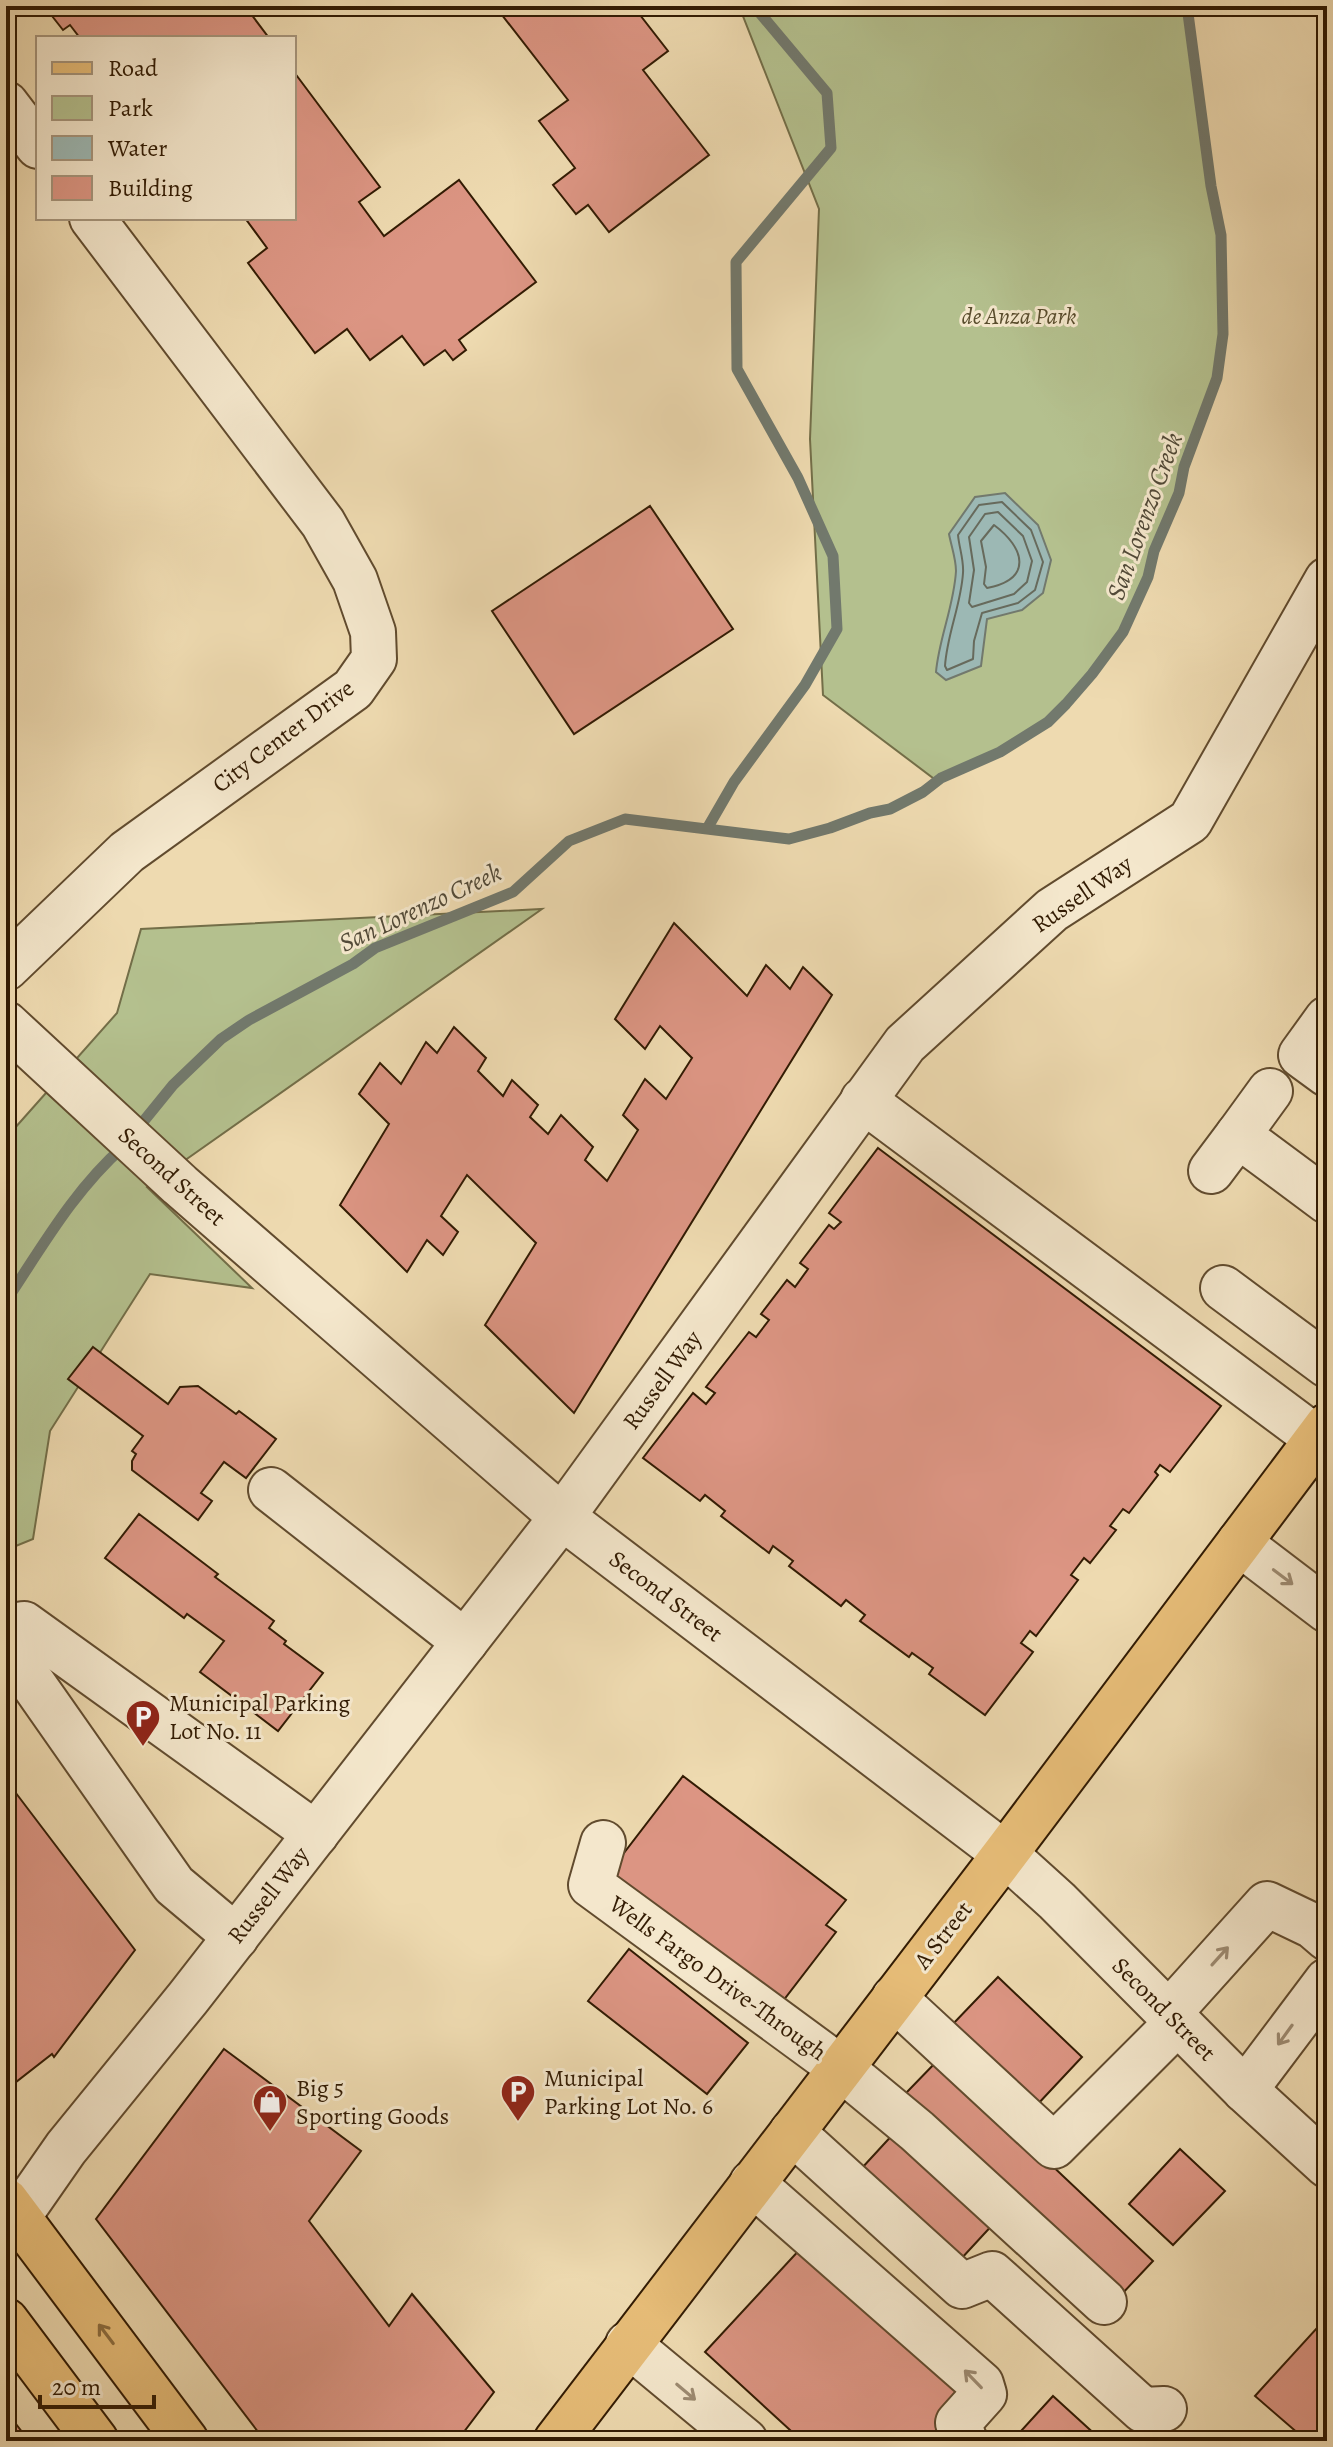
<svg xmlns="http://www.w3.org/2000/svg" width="1333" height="2447" font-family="Alegreya,serif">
	<rect width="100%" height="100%" fill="#eedab0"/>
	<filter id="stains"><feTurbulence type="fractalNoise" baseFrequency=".0025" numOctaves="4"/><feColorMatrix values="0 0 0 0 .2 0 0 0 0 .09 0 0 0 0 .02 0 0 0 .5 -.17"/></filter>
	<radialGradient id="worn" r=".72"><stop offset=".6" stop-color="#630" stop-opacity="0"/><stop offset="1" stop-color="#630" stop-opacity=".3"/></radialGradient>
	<g fill="#b4c08e" stroke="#736e48" stroke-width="2">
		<path d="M739,6H1187L1188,9L1189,34L1221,235L1223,334L1217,378L1184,467L1179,493L1154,551L1150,579L1124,632L1092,674L1048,722L1000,752L937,781L823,695L810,439L819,209Z"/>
		<path d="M542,909L147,1187L252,1288L150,1274L50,1431L33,1539L6,1550V1138L117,1013L141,929Z"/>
	</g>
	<path fill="#9cb8b4" stroke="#72796d" stroke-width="2" d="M1005,493L1038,525L1051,560L1043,593L1022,610L987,619L981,666L946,680L936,672C939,638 954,606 956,571C956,559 951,545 949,534L975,497Z"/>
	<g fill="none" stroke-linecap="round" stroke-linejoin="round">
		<g stroke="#676a5c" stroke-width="2">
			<path d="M1002,502L1031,530L1043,562L1035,590L1018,603L982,613L974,641L973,659L947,670L945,666C947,634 961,605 963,573C964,560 959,547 958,535L979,505Z"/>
			<path d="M998,512L1023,536L1032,561L1027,582L1014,594L972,607L969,603L974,570L969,537L985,514Z"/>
			<path d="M994,525C1025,548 1033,579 987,588L984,584L986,567L981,541Z"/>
		</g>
		<g stroke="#72796d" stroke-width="11">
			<path d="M708,827L734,782L805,685L837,629L833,556L798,478L737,369L736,262L831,148L827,93L754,6"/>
			<path d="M134,1133L173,1085L221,1039L249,1020L353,964L375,948L513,892L569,841L625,819L789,839L830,828L870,813L890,809L923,792L941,778L1000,752L1048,722L1066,704L1092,674L1123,632L1148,577L1154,551L1179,493L1184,467L1217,378L1223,334L1221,235L1211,186L1187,6"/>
			<path d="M6,1301C42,1247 74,1190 124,1146"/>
		</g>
	</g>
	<g fill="#dc9583" stroke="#321b03" stroke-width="2">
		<path d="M64,6H245L269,38H80L70,25L63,30L52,16Z"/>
		<path d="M495,6H633L668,51L643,70L709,155L609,232L588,205L576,214L553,185L575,168L539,121L568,100Z"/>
		<path d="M294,72L380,187L359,202L384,236L459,180L536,282L459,340L466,350L453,360L445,350L424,365L402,336L370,360L347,329L315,353L248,263L267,248L245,218H294Z"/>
		<path d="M650,506L733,629L574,734L492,611Z"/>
		<path d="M674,923L747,996L766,965L790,989L803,967L832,995L574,1413L485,1325L536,1243L467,1175L441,1216L458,1232L443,1255L427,1240L407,1272L340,1205L389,1124L359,1094L380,1063L401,1084L426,1042L437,1053L454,1027L486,1058L478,1071L503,1096L512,1080L538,1105L530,1117L548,1134L561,1115L593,1147L585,1160L607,1181L638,1130L623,1115L645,1079L666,1099L692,1058L660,1026L645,1049L615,1019Z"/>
		<path d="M878,1148L1221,1406L1170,1472L1160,1465L1155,1472L1158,1475L1129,1513L1123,1509L1110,1526L1116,1530L1090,1563L1084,1558L1071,1575L1078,1580L1036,1636L1030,1631L1021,1643L1033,1652L985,1715L929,1674L933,1668L912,1653L909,1657L860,1621L865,1615L846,1600L841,1606L789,1566L793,1561L773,1546L769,1553L721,1516L725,1511L705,1495L700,1501L643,1458L693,1393L706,1404L715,1393L706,1387L749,1332L756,1337L769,1320L761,1314L787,1280L795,1287L808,1269L800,1263L829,1225L834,1229L841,1222L829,1213Z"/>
		<path d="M93,1347L168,1404L180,1387L198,1386L236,1414L239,1411L276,1439L246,1478L224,1462L201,1493L212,1501L198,1520L132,1470V1461L136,1454L132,1451L143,1436L68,1379Z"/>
		<path d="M139,1514L218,1574L215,1577L274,1621L269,1628L286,1641L284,1644L323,1673L278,1731L200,1672L224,1641L187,1614L184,1618L105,1558Z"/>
		<path d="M683,1776L846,1900L826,1925L836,1932L776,2010L604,1879Z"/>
		<path d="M6,1780L135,1950L54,2057L52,2054L16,2082L6,2078Z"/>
		<path d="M629,1949L748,2043L707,2094L588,2001Z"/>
		<path d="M998,1977L1082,2057L1036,2106L951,2026Z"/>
		<path d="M224,2049L361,2151L309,2221L389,2326L412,2294L494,2392L457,2441H265L96,2219Z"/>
		<path d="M939,2059L1153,2261L1120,2296L906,2093Z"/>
		<path d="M896,2131L996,2221L960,2260L861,2169Z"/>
		<path d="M1180,2149L1225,2191L1173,2245L1129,2204Z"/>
		<path d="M803,2246L968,2396L926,2441H802L705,2352Z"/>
		<path d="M1327,2317V2441H1307L1255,2396Z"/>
		<path d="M1053,2396L1099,2438L1095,2441H1012Z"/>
		<path d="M6,2411L29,2441H6Z"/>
	</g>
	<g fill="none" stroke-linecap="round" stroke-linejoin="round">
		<defs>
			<g id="minor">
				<path d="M6,104L38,146"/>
				<path d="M6,968L127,852L353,689L374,659L373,632L355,580L323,523L92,218"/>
				<path d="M1327,1019L1301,1055L1327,1074"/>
				<path d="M6,1024L180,1185L562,1517L1005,1854L1057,1901L1245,2090L1327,2165"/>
				<path d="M1270,1091L1238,1135L1327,1201"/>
				<path d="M863,1100L1327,1446"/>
				<path d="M1211,1171L1238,1135"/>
				<path d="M1223,1288L1327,1365"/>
				<path d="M271,1490L465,1642"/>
				<path d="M1239,1543L1327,1610"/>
				<path d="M6,1627L24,1624L316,1834"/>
				<path d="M6,1645L174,1885L236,1937"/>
				<path d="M603,1843L591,1885L842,2069L917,2131L1104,2302"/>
				<path d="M894,1998L1054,2146L1177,2023"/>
				<path d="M1168,2014L1267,1904L1313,1926L1327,1938"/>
				<path d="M1245,2090L1327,1981"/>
				<path d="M792,2132L962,2286L992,2274L1143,2410L1164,2409"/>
				<path d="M752,2183L981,2384L984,2394L958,2423L965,2441"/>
				<path d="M18,2217L66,2148L188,1998L562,1517L905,1044L1052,910L1190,821L1327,580"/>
				<path d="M628,2344L745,2441"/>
			</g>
			<g id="major">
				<path d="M6,2201L186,2441"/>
				<path d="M6,2321L96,2441"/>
				<path d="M556,2441L1005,1854L1327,1426"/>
			</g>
		</defs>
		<use href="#minor" stroke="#614b2e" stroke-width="48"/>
		<use href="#major" stroke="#321b03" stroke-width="48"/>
		<use href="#minor" stroke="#f4e7cc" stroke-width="44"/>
		<use href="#major" stroke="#e7bd78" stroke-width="44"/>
	</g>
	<defs><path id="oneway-shaft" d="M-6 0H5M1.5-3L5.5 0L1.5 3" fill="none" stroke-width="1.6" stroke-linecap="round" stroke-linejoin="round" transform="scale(2)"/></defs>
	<g stroke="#9d8b72">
		<use href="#oneway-shaft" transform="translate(1283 1577) rotate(37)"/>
		<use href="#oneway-shaft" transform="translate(1220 1956) rotate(-48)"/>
		<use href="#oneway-shaft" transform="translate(1285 2035) rotate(126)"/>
		<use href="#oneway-shaft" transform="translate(973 2379) rotate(-134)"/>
		<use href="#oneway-shaft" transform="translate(686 2392) rotate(40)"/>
	</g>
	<use stroke="#8c6c3e" href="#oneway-shaft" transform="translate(106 2334) rotate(-127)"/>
	<defs>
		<symbol id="parking-pin" viewBox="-11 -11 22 30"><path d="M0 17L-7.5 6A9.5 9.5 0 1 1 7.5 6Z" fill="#8f2418" stroke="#f4e7cc"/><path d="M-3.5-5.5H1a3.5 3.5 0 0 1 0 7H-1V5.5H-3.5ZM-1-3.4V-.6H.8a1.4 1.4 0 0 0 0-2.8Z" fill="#fff"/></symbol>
		<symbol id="shop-pin" viewBox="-11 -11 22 30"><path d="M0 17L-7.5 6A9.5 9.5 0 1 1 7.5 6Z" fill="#8f2418" stroke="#f4e7cc"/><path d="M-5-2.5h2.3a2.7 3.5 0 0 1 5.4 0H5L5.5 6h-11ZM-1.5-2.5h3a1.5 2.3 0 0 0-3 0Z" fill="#fff"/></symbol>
	</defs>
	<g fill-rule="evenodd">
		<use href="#parking-pin" x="123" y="1697" width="40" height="54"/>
		<use href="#parking-pin" x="498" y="2072" width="40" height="54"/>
		<use href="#shop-pin" x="250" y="2082" width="40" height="54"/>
	</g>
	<g text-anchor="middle" stroke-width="6" stroke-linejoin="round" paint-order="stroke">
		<g font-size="24" font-style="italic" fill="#594d2d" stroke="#f4e7cc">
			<text x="1019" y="324">de Anza Park</text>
		</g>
		<g font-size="24" fill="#321b03" stroke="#f4e7cc">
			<text transform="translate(283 736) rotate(-37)" y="8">City Center Drive</text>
			<text transform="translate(1082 894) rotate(-35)" y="8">Russell Way</text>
			<text transform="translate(172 1176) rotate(42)" y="8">Second Street</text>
			<text transform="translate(662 1380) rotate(-54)" y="8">Russell Way</text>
			<text transform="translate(666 1596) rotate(37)" y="8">Second Street</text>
			<text transform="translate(268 1895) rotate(-52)" y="8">Russell Way</text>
			<text transform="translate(943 1935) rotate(-52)" y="8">A Street</text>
			<text transform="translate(718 1978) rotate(36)" y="8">Wells Fargo Drive-Through</text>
			<text transform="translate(1164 2009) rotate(45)" y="8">Second Street</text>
		</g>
		<g font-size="24" fill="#321b03" stroke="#f4e7cc" text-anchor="start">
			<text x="169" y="1711">Municipal Parking<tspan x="169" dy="28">Lot No. 11</tspan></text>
			<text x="544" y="2086">Municipal<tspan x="544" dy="28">Parking Lot No. 6</tspan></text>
			<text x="296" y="2096">Big 5<tspan x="296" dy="28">Sporting Goods</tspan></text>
		</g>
		<g font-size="26" font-style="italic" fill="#524a38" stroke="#f4e7cc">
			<text transform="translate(1144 516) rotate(-70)" y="9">San Lorenzo Creek</text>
			<text transform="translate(420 907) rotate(-25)" y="9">San Lorenzo Creek</text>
		</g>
	</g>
	<rect width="1333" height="2447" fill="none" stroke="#eedab0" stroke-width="32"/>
	<rect x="8" y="8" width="1317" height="2431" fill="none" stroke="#321b03" stroke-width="4"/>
	<rect x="16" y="16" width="1301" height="2415" fill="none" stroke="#321b03" stroke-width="2"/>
	<rect x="36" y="36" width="260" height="184" fill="#f4e7cc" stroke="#a6957c" stroke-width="2"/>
	<rect x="52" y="62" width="40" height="12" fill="#e7bd78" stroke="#a6957c" stroke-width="2"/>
	<text x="108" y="76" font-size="24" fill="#321b03">Road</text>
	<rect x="52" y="96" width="40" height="24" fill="#b4c08e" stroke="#a6957c" stroke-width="2"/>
	<text x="108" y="116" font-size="24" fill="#321b03">Park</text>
	<rect x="52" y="136" width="40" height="24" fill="#9cb8b4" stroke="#a6957c" stroke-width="2"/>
	<text x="108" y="156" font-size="24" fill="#321b03">Water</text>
	<rect x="52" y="176" width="40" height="24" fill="#dc9583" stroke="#a6957c" stroke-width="2"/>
	<text x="108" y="196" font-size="24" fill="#321b03">Building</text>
	<path d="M40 2395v12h114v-12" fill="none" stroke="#321b03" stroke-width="4"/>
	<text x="52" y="2395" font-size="24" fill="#321b03" stroke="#f4e7cc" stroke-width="6" paint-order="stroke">20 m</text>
	<rect width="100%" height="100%" filter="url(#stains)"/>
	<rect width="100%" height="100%" fill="url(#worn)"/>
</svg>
